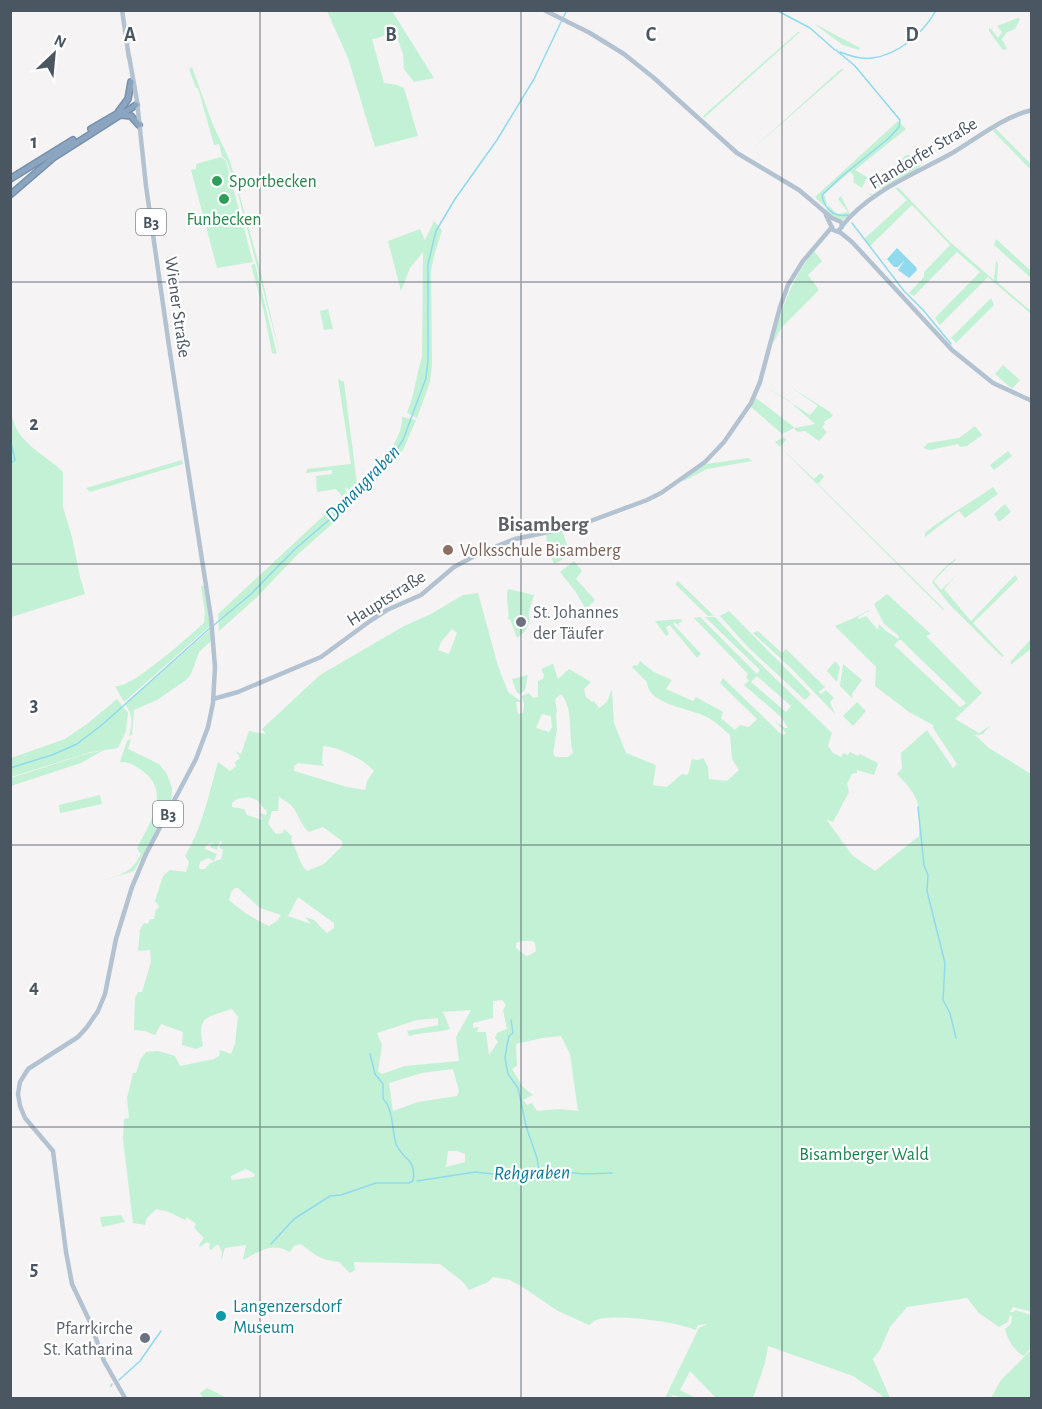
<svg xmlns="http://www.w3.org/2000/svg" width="1042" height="1409" font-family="'Alegreya Sans',sans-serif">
	<rect width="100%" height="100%" fill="#f5f3f3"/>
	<g fill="#c3f1d5" fill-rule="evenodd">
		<path d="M327,11H392L434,78L414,82L404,69L403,54L395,32C386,33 380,39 372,39L384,83L397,85L404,88L418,136L375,147L348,58Z"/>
		<path d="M1018,18L1020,19L1015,29L1007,32L1002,39L1007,49L1003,50L989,31V27L991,30L993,27L992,30L998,38L1002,32L997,26Z"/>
		<path d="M813,23L860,48L859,50L843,45Z"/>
		<path d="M798,32H800L704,118L703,116Z"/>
		<path d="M192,67L213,125L230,161L258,261L280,355L238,194L227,161L222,156L219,144L214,145L198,88H196L189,69Z"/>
		<path d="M841,69H844L748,153Z"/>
		<path d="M898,121L906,129L855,170L882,186L910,169L902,159L906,155H910L920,166L919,170L873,197L866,192L873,195L883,189L866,179L862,188L853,182L854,176L850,172L824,194L827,204L824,206L815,197Z"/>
		<path d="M995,128L1031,164V170L993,131Z"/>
		<path d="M221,157L226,161L253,262L217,268L191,170L196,169V164Z"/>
		<path d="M895,188H899L950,242L994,280L996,261L998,263L997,282L1031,311V314L988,277L940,325L935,318L980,272L957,252L914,296L909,293L924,277V272L950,245L912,205L870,246L864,239L907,200Z"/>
		<path d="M841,196L850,214L843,220L835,218L826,209L829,206L837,214L848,212L838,199Z"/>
		<path d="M434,221L442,230L434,256L431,271L432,365L430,382L417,418L407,413C415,394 416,376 422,357L423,252L410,268L401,291L388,241L420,229L425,240Z"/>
		<path d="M996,239L1031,271V278L994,245Z"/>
		<path d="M814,251L822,261L808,275L819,290L782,327L772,345C781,309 791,280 814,251Z"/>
		<path d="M255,264L277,354L272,353L264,312L251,265Z"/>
		<path d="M991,298L994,305L956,343L951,338Z"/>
		<path d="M328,309L333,329L324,330L320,311Z"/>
		<path d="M1003,365L1020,380L1012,389L995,374Z"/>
		<path d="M338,379L344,382L357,484C375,469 403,443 402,417L416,420L403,450L386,470L347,511L298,554L256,598L219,631L218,614L349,492L348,488L345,489L347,492L342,496L336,489L317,492L316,476L332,474V470L306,473L307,469L351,464Z"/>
		<path d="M762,384L810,415L818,406L789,386L830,412L833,416L824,422L825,424L822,427L827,432L819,441L805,431L797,432L794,428L782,434L751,407L756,398L795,428L815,424L788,400Z"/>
		<path d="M11,408C13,442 41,451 63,472V507L72,537L80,577L85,594L11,617Z"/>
		<path d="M975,426L982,435L967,446L960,447L958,444L930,450L923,448L928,443L959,438Z"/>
		<path d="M784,437L786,440L780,447L814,479L821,473L824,477L818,484L944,609L943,610L775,442Z"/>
		<path d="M1008,451L1012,456L994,470L990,465Z"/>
		<path d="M749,458L752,461L707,469L684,481L682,479L706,464Z"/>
		<path d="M182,460L183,464L90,492L86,488Z"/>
		<path d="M993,487L998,494L965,518L959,511L925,537V533C945,516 971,503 993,487Z"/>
		<path d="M1005,504L1011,512L999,522L994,514Z"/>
		<path d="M562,531L571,555L554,564L546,544L547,542L546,535Z"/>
		<path d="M955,559L956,560L948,566L934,581L941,590L957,574L944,589L971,621L1015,575L1018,579L973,623L1004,656L1002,657L949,604L932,582L942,570Z"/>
		<path d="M574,561L582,571L576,579L595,600L586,609L575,591L560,572Z"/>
		<path d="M678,581L713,615H718L708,616L675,584Z"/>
		<path d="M201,586H204L210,626L124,702L115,686C130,690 190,635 204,623L205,612Z"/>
		<path d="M508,589L534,595C533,600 529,608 529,614C530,626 527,630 517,638L510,619L508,620C510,609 505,600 508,589Z"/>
		<path d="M478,593L498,666L508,692L522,702H516L518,714L523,713L524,705L522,696L529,693L533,698L538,697V681L543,679L544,675L541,669L553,664L558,679L569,669L591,682L584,689L586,697L592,702L594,701L599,708L607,702L612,689L614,723L626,753L656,765L653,785L667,787L682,774L688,775L692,759L698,760L703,758L708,767L709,779L727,781L739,770L732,759L730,735C723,729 715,721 707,717C690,708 648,705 647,682L632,667L634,665L637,666L640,661L654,672L672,680L666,689L693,701L696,697L723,712L721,718L735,730L740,725L749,727L757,719L720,683L723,678L780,733L783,735L786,733L775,721L785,728H788L781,717L744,685L749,681L746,677L748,674L694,618L700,617L757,674L760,670L705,617H715L744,648L832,733L828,746L833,753L841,757L843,753L848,755L850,752L858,756L860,754L878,763L874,775L857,770V773L852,774L847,784L849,792L833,822L826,819L852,855L875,871L919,836C920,805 921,798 897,774L902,768L901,753L927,730L953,768L957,764L933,728V725L909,712L875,686L876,667L835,626L854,618L869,610V612L868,611L858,617L859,619L866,616L878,630L879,624L886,631L898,639L899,636L884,624L874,604L887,594L931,634L926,636L982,693L955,719L979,733L991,725L983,734L972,736H976L989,748L1031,774L1032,1312L1013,1307L1010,1312H1014L1015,1310L1031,1315V1348L1024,1356C1015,1352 1007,1339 1005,1329L1011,1324L1012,1317L1010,1315L1008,1322L999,1327L979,1313L967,1298L907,1307L890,1327L880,1350L873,1359L890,1398H883L880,1394L853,1376L768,1346L765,1363L753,1398H716L690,1371L680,1390L696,1398H682L673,1395L671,1398H665L699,1328L708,1324L698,1325L696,1330C678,1322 615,1313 596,1320C594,1321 592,1323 589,1325L558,1311L521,1286L510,1280L493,1277L488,1282L469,1290L463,1282L440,1264L354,1262L355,1270L350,1273L339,1262C318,1259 318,1257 301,1244L294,1246L290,1252C272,1242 260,1251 243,1260L246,1245L225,1248L221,1261L222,1252L218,1244L211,1250L209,1249L210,1244L207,1242L200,1247L199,1245L204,1238L194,1228L196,1224L187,1217L185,1220L169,1212L156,1209L147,1218L145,1225L133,1223L123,1139L124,1119L129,1118L127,1098L133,1073H136L140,1060L146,1052L158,1051L175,1056L180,1066L214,1059L219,1056L220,1050L231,1054L235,1044L238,1017L232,1009C205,1018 197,1016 203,1046L196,1049L182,1045L183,1032L161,1024L155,1035L145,1031L134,1030L135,998L138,992H142L151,962L150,950L138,951L140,930L144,923L148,924L150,919H154L156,909H158L159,906L155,901L163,876L170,870L186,872L189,862L185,856C202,828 209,794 218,762L230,771L236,766L235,762L240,758L236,751L241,754L249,731L266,734L262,729L320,675L404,626L431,614L463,595ZM452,629L457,633L449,654L438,650L441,642ZM899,640H901L966,703L964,705L960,707L894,645ZM757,676L791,706L786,712L751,682ZM561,694C574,709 568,735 573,753L568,757H556L553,754L557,729L556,713L557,712L555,699ZM542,714L551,716L552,727L549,732L536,728ZM323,746C338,747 364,759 374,771L367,781L365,790L347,787L294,771V766L298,763L324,766L322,763ZM279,796C282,800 287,801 291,805C299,814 300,825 309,832L323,827L342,841L343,845L324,864L307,871C299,864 298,851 291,841L292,836L284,829L283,833L276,834L268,824L272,811H278ZM249,797L257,800L267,812L266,815L260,813L262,820L247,815L244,809L232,807V803L237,799ZM220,841L222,842L219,847L223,850L221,859L210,863L205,869H200L199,867L200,862L208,858L214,861L217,854L205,849V847L212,842L210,847L217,850ZM235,888H238L260,908L281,915L277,921L269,926C254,919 241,911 229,900L231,892ZM298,897L334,923V928L327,933L314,920L305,917L311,924L288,916ZM523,941H532L535,943L536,951L530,955L526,956L516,948V943ZM502,1000L506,1005L503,1010L507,1029L497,1033L495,1038L498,1042L489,1055L486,1032H477L479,1027L473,1028V1023L493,1018V1001ZM471,1010L456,1037L459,1061L405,1066L382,1074L378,1071L382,1045L377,1033L417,1020L438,1018V1025L407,1031L409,1036C423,1032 437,1033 450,1029L444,1014L442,1012ZM561,1036L570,1054L578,1111L560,1109L537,1111L532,1103L527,1105L523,1100L533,1095L523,1087L512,1069L517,1066L516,1044L542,1038ZM453,1069L459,1091L457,1096L418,1102L393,1111L389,1083L422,1073ZM448,1151H457L465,1154V1162L446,1167ZM246,1169L255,1174L254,1177L233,1180L231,1179V1176Z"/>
		<path d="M729,611L811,694L805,700L748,647L720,616Z"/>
		<path d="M681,619L682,622L678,623L681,627L674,622L673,624L701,654L697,658L670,625L666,627L669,634L666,636L655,621Z"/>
		<path d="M210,630L211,641L199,652L191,674L186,680L157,700L134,710L132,735L129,736C133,723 133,715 125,704Z"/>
		<path d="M758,631L782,653L786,649L825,687L819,692L821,694L826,690L834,698L830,702L835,714L791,668L753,633Z"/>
		<path d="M1031,639V649L1010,665L1011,661Z"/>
		<path d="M835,661L840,667L837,682L827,671Z"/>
		<path d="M843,664L862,680L852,694L853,699L840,686Z"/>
		<path d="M528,675L525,690L520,694L517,693L512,679Z"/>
		<path d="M117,699L128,713L126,731L118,748L91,752L11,777V758L65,739L87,724Z"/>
		<path d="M857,702L866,711L853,726L843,716Z"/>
		<path d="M131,739L128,749L159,764L167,774L172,788L171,807L134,871L101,881C121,874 131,874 141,854L137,849C148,825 171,794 145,773C138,767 129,761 120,762L127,741Z"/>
		<path d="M104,750L81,763L11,786V778L86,754Z"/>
		<path d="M100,795L102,804L60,813L59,805Z"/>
		<path d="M121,1215L125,1222L102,1227L100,1217Z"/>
		<path d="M1031,1350V1398H991L1001,1380Z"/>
		<path d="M207,1388L227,1398H203L200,1393Z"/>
	</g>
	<path fill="#90daee" d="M897,248L916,267L917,270L909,278L898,270L905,260L898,267H894L887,259Z"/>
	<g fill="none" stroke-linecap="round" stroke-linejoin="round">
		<g stroke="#90daee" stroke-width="1.5">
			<path d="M776,10L810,28L835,50"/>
			<path d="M563,18L567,10"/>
			<path d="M836,50L855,66L900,120L899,127L888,139L842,176L822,195C824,209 835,218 848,215"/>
			<path d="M840,52C850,56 861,60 872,58C898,55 924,33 936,10"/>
			<path d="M852,223L904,291L924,311L951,344"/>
			<path d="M10,439L15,460L10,464"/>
			<path d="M214,625L251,594L294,550L344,507L382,471L403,440L426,378L428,360V264L436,231L455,199L497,140L534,79L561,22"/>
			<path d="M10,768L52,755L77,744L103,724L210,628"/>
			<path d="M918,807L924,865L928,875L927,891L945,963L943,1000L950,1013L956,1038"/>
			<path d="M511,1020L513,1033L509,1036L507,1045L505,1058L508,1074L518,1088L526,1126L537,1158L539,1171"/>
			<path d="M417,1181L475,1172L519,1177L531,1176L539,1172L548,1170L584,1174L612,1173"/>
			<path d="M271,1244L294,1219L330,1196L341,1195L376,1183H409L413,1181C417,1159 402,1159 396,1144C392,1131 393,1107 383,1099V1084L375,1074L370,1054"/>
			<path d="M119,1380L140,1361L161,1331"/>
			<path d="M111,1386L112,1384"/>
		</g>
		<defs>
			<g id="highway">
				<path d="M119,111L128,99L131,82"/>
				<path d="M121,115L131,116L139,125"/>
				<path d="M91,129L122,111"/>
				<path d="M10,179L73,140"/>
				<path d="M10,195L53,158L136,105"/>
			</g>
		</defs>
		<use href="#highway" stroke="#7690ad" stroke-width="8"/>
		<g stroke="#b3c2d1" stroke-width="4.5">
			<path d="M122,10L129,58"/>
			<path d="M544,10L590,33L624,54L654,78L737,153L799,190L832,218L841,222L842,227L838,231"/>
			<path d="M826,215L833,230L841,233L852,242L952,350L993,383L1032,401"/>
			<path d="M842,226C869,191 917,173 954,152C979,137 1003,117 1032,110"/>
			<path d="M213,699L238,692L321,657L370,621L387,610L421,595L454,567L482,552L515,539L577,526L647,500L661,493L705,462L724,442L751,403L760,382L780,307L788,285L803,261L832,227"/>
			<path d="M125,1398L104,1361L90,1322L72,1284L66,1252L53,1151L25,1118L20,1106L18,1094L20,1082L28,1069L78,1037L87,1027L98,1011L105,994L116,939L132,887L146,854L196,759L208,727L213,703L215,667L211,618L169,346L146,186L137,101L129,56"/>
		</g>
		<use href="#highway" stroke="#8ba5c1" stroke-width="5"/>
	</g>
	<path fill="none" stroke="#4a5661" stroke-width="1.5" stroke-opacity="0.55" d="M260,10V1398M521,10V1398M782,10V1398M10,282H1032M10,564H1032M10,845H1032M10,1127H1032"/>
	<g fill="#2e9e5b" stroke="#fff" stroke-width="2">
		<circle cx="217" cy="181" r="6"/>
		<circle cx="224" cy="199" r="6"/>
	</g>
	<circle fill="#8d6e63" stroke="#fff" stroke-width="2" cx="448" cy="550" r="6"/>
	<g fill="#6b7280" stroke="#fff" stroke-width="2">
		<circle cx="521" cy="622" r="6"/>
		<circle cx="145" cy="1338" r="6"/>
	</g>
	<circle fill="#0f9aa8" stroke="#fff" stroke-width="2" cx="221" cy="1316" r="6"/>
	<g text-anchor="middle" stroke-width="4.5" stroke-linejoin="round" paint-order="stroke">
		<g fill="#fff" stroke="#808990" stroke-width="1.5">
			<rect x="136" y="209" width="30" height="26" rx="4.5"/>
			<rect x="153" y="801" width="30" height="26" rx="4.5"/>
		</g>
		<g font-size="16" font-weight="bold" fill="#4a5661">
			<text x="151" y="228">B3</text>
			<text x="168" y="820">B3</text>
		</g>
		<g font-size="18" fill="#4a5661" stroke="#fff">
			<text transform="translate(923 153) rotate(-31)" y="6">Flandorfer Straße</text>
			<text transform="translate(178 307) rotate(82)" y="6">Wiener Straße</text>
			<text transform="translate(386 598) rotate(-32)" y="6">Hauptstraße</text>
		</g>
		<g font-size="18" fill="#27864d" stroke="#fff" text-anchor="start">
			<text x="229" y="187">Sportbecken</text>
			<text x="224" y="225" text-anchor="middle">Funbecken</text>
		</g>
		<g font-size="18" fill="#785e54" stroke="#fff" text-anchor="start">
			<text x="460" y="556">Volksschule Bisamberg</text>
		</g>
		<g font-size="18" fill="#5b616d" stroke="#fff" text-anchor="start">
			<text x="533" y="618">St. Johannes<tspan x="533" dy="21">der Täufer</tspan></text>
			<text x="133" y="1334" text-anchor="end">Pfarrkirche<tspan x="133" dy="21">St. Katharina</tspan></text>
		</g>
		<g font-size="18" fill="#17864f" stroke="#fff">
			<text x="864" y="1160">Bisamberger Wald</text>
		</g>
		<g font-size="18" fill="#0d838f" stroke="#fff" text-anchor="start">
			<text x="233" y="1312">Langenzersdorf<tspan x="233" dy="21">Museum</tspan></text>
		</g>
		<g font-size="20" font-style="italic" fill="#0c7c9b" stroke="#fff">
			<text transform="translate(362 483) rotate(-46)" y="7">Donaugraben</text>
			<text transform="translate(532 1172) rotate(-1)" y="7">Rehgraben</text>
		</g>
		<g font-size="21" font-weight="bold" fill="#5f6368" stroke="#fff">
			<text x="543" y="531">Bisamberg</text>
		</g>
	</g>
	<g font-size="20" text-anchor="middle" font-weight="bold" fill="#4a5661" stroke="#fff" stroke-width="4.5" stroke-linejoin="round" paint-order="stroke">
		<text x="130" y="41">A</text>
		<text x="391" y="41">B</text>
		<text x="651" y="41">C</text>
		<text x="912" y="41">D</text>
		<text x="34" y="148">1</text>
		<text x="34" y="430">2</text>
		<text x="34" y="711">3</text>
		<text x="34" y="993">4</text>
		<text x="34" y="1275">5</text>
	</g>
	<rect width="1042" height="1409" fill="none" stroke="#4a5661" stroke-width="24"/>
	<g transform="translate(54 54) rotate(26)" stroke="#ffffff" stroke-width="4.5" paint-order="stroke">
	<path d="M0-4.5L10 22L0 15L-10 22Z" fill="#4a5661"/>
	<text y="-9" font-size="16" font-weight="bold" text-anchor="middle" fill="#4a5661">N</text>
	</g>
</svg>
